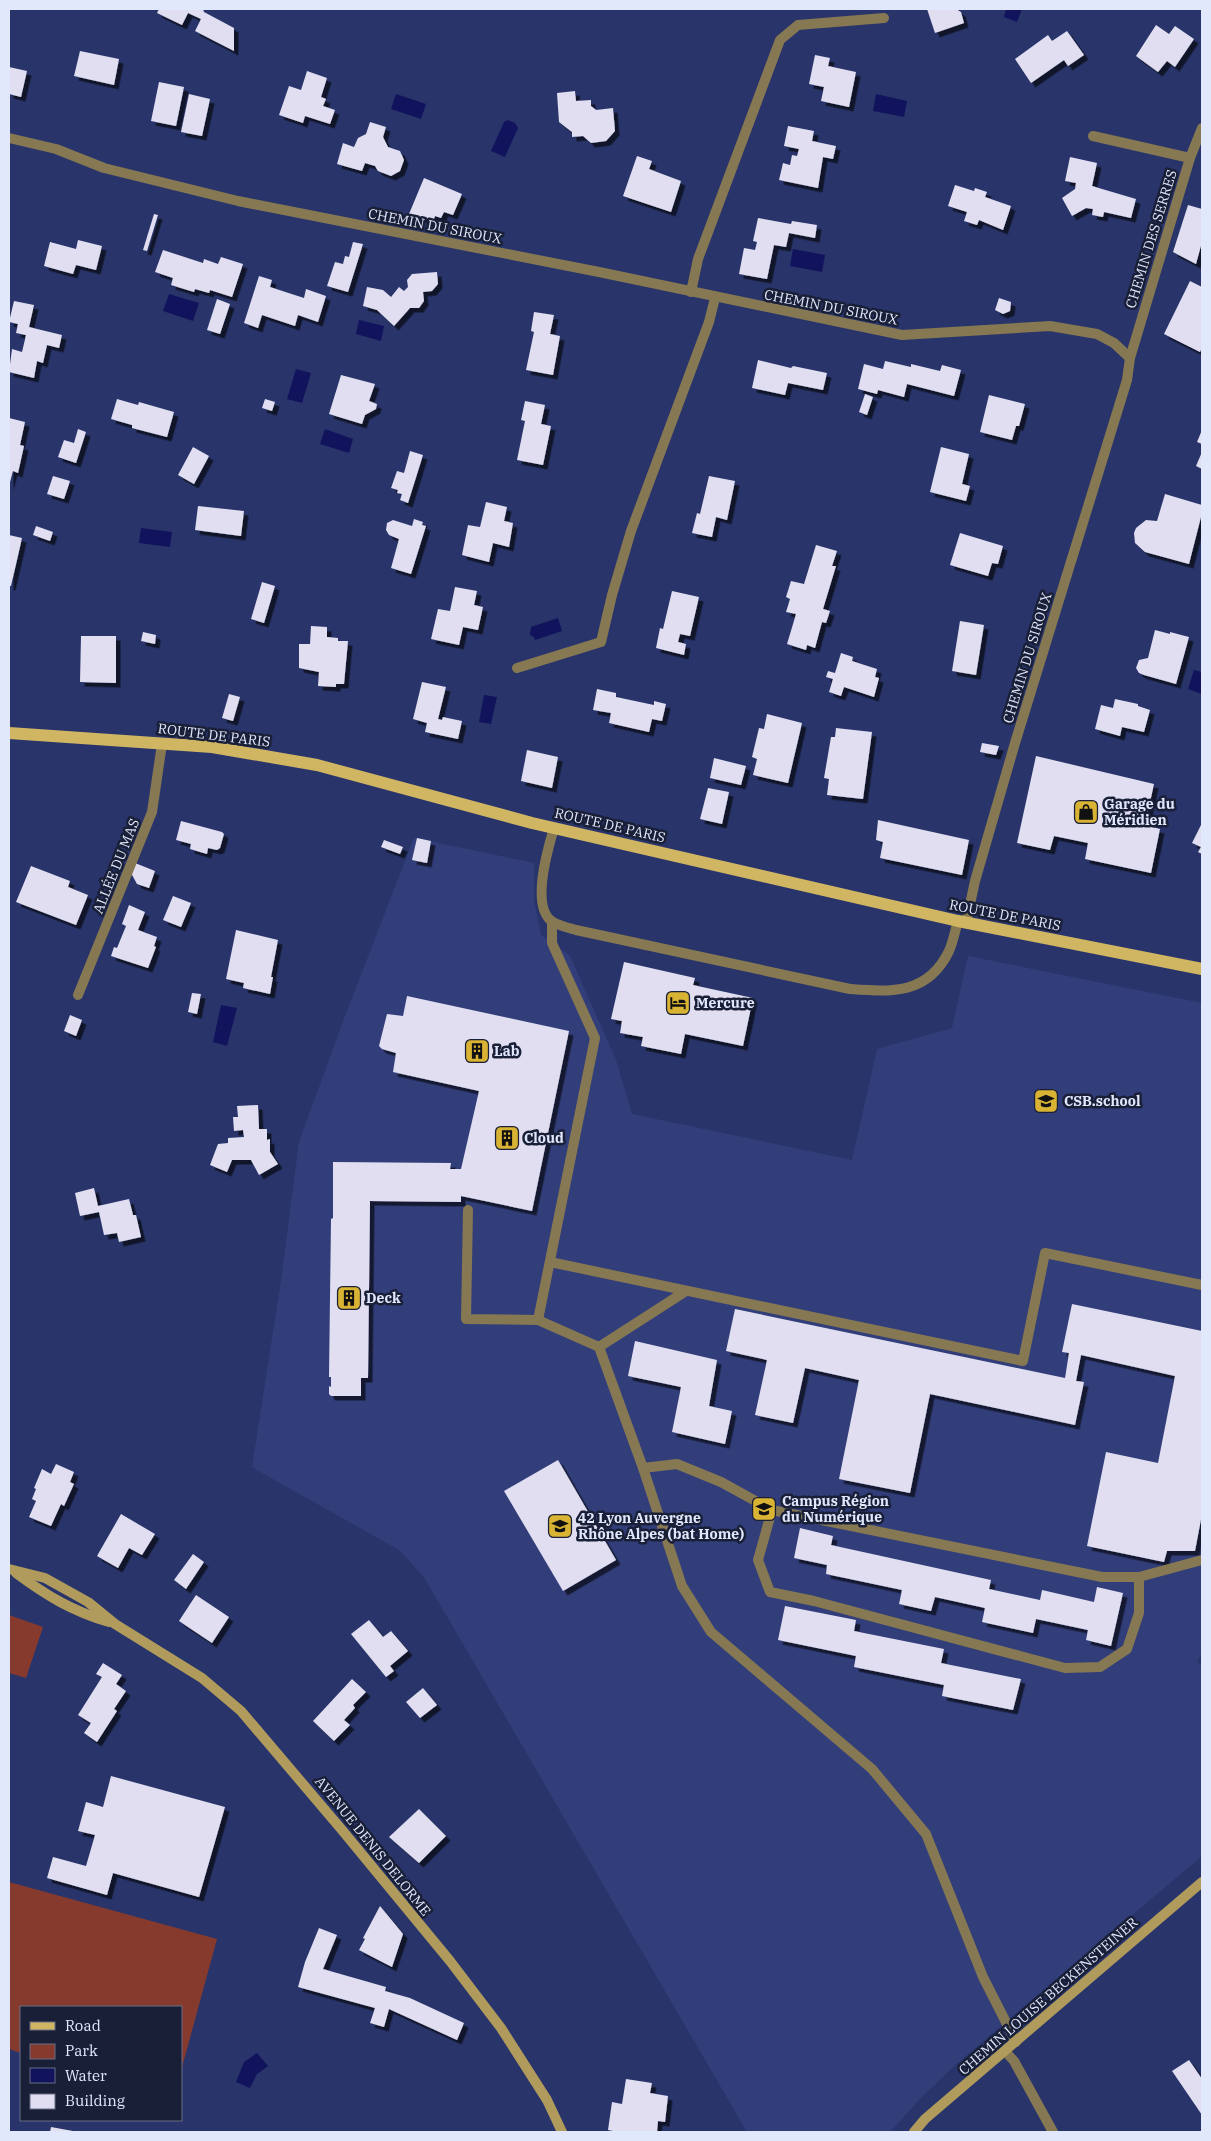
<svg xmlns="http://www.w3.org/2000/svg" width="1211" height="2141" font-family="'IBM Plex Serif',serif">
	<defs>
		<filter id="shadow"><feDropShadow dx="4.5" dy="4.5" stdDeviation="0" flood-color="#0009"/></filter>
	</defs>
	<rect width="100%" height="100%" fill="#29356a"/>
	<path fill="#323e7a" d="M414,838L534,863V900L541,935L570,956L616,1060L632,1114L852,1160L877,1049L952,1028L968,956L1202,1003V1652L1197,1662L1202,1665V1856L953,2067L919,2100L890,2132H747L424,1577L399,1550L252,1467L281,1281L299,1142L345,1016Z"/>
	<g fill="#863a2d">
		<path d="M9,1615L43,1627L26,1678L9,1673Z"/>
		<path d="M9,1882L217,1939L181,2071V2007H21V2053L9,2049Z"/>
	</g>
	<g fill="#11135d">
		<path d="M1006,9H1022L1017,22L1004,17Z"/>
		<path d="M396,94L426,104L421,119L391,109Z"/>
		<path d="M876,94L907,101L904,117L873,111Z"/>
		<path d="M508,120L515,123L518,128L505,157L491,151L504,122Z"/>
		<path d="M793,249L825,255L822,272L790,266Z"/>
		<path d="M169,294L199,303L193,321L163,311Z"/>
		<path d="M359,320L384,326L381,341L356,334Z"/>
		<path d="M296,369L311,373L302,403L287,399Z"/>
		<path d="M325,429L353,439L349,453L320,444Z"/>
		<path d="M141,528L172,532L170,547L139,543Z"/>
		<path d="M558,618L562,631L535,640L534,637L530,635L531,627Z"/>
		<path d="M1194,670L1202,672V694L1188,689Z"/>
		<path d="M484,695L497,697L491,724L479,722Z"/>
		<path d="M221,1005L237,1008L227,1046L213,1042Z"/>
		<path d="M257,2053L268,2066L257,2074L250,2088L236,2082L244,2062Z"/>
	</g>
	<g fill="#e0def0" filter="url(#shadow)">
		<path d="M159,9H203L204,12L234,28V51L195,31L201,19L188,13L182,25L157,13Z"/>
		<path d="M927,9H956L961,12L964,23L935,33Z"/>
		<path d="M1156,25L1169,34L1175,26L1194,39L1175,67L1167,61L1158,72L1136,56Z"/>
		<path d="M1067,31L1084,55L1068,66L1064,60L1031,83L1015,59L1048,35L1052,41Z"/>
		<path d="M80,51L119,59L114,85L74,76Z"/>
		<path d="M815,55L830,58L828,66L856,72L849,107L821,101L824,87L809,84Z"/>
		<path d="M9,67L27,71L21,97L9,94Z"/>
		<path d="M307,71L327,78L321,97L326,99L323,106L335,110L330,124L305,116L303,123L279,115L289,86L301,90Z"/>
		<path d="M159,82L184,87L176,126L151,121Z"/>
		<path d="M575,91L576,101L591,100V106L596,110L613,108L615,131L606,141L591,143L583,136L572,137V132L559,122L557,93Z"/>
		<path d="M189,94L210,99L202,136L181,132Z"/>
		<path d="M370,122L386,127L383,137L388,147L400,151L404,160L400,171L391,176L378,171L375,166L365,163L362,171L337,164L343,143L354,147L358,138L366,134Z"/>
		<path d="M788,126L814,131L812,141L836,146L833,159L823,157L818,188L779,180L783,163L790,165L792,155L797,156L799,149L784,146Z"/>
		<path d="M637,156L652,161L649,169L681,181L671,212L623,196Z"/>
		<path d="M1070,157L1097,163L1092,186L1136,199L1131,218L1104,212L1103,217L1092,215L1093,209L1086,208L1072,216L1062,198L1075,189L1076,183L1065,181Z"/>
		<path d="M424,178L462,194L453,215L444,212L441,218L435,216L433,222L409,214Z"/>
		<path d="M955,185L974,191L975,188L987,192L985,197L1011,206L1003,230L979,220L977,225L964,221L967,212L948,206Z"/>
		<path d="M1188,205L1202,209V242L1196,264L1173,252Z"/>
		<path d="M154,214L158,215L147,251L143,250Z"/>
		<path d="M758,218L791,224L792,221L817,225L815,238L789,233L786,247L774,245L767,279L739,274L744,248L755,250L757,242L753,241Z"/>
		<path d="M78,240L102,246L96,270L76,265L73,274L44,266L50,242L76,249Z"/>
		<path d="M353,242L363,244L348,292L327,286L335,262L343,264L345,256L349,257Z"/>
		<path d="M163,250L203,263L204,259L218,264L221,257L243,264L232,297L210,290L209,293L195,289L194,292L171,285L173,278L155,272Z"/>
		<path d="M437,272L438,284L432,291L423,292L424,301L419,308H410L394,326L377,310L363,306L367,287L383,290L391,297L399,287L404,291L408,287L407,280L412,274Z"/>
		<path d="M259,276L272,280L270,287L304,298L306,289L326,296L318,322L298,315L295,326L262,315L258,328L244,323Z"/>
		<path d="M1190,281L1202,287V347L1200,352L1164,334Z"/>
		<path d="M999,298L1011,302L1010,311L1003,314L995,310Z"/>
		<path d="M217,299L230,304L220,334L207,330Z"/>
		<path d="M14,301L34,305L29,327L62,335L59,348L47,345L43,363L37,361L34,378L9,372L12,349L22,352L26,335L16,333L18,324L9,322Z"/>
		<path d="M534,312L554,315L550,334L560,336L553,375L526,370L534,332L531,331Z"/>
		<path d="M758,360L791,368L793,366L827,373L823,390L788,383L785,395L752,388Z"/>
		<path d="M885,361L911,367V364L940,371L942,365L961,370L954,396L907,384L904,397L878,390L877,394L858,389L864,364L883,369Z"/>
		<path d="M341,375L375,384L369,401L377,404L376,409L365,415L362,424L329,414Z"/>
		<path d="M865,394L873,397L867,415L859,412Z"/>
		<path d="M989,395L1025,404L1019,426H1016L1012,440L980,432Z"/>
		<path d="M117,399L138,405L139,402L174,412L167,437L132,428V425L111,419Z"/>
		<path d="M265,399L275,402L272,411L262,408Z"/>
		<path d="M525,401L545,405L541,424L551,426L543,465L517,460L525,421L521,420Z"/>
		<path d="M9,418L25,422L20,445L24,446L18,473L13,471L9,486Z"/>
		<path d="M78,429L86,432L76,463L58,457L64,440L74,443Z"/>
		<path d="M1202,430V444L1197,442Z"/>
		<path d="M193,447L209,456L194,484L178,475Z"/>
		<path d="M941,447L969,454L962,484L970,486L966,501L930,492Z"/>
		<path d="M410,451L423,455L408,503L400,500L402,494L397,493L398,490L391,488L397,471L404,473Z"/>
		<path d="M1202,452V469L1196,466Z"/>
		<path d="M53,476L70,481L64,499L47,494Z"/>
		<path d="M709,476L735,481L727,520L716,517L712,537L692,533L697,513L700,514Z"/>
		<path d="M1165,494L1202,505V513L1189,564L1145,552L1135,543L1134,533L1136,528L1146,520L1157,521Z"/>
		<path d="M486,502L507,507L504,521L513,523L509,547L493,543L489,562L462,555L468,525L480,527Z"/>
		<path d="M198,506L244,511L241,536L195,530Z"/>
		<path d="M414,519L423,522L422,525L426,526L411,574L391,568L399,539L389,535L386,530L387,523L393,520L412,526Z"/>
		<path d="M36,526L53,532L50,541L33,535Z"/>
		<path d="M960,533L1003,546L998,564L992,563L988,576L950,565Z"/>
		<path d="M9,535L22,538L11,586H9Z"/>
		<path d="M816,545L837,551L832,566H836L823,609L830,611L826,623L822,622L815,648L807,645L806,650L787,644L796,614L786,612L790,599L786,597L791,581L804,584Z"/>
		<path d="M262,582L275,586L264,623L251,619Z"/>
		<path d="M455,587L477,591L474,605L483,607L478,630L463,627L459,645L431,639L438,609L450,611Z"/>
		<path d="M672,591L699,597L690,636L680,634L678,642L686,644L684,655L656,648L660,628L663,629Z"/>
		<path d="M960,621L984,625L976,675L952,671Z"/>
		<path d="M311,626L327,627V637L338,638V641H348L344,684H336V687L318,686L319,672L299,668V644H310Z"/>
		<path d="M1155,630L1170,634V632L1189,637L1176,684L1144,675L1139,673L1136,668L1139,660L1148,658Z"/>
		<path d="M143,632L156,635L155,644L141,641Z"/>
		<path d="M81,636H116V683L80,682Z"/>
		<path d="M841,653L853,657L852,661L877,669L875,677L879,678L874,697L844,687L841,696L829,692L833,679L826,677L828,671L835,673Z"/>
		<path d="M422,682L446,687L438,719L442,720L443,717L462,721L458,739L425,732L427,723L413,719Z"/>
		<path d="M597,689L616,693V697L654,705V701L666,704L662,721L652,719L649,732L609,723L611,713L593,710Z"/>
		<path d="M229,694L240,697L233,721L222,718Z"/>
		<path d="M1115,699L1138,704V706L1150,710L1144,732L1122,727L1120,736L1095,729L1101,705L1113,708Z"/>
		<path d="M767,714L802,723L788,783L753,775L757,759L752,757L759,728L764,729Z"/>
		<path d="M836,728L872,732L863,799L827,795L829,779L824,778L831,737H835Z"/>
		<path d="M982,743L999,746L996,755L980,752Z"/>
		<path d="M527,750L558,757L552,788L521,781Z"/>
		<path d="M1036,756L1154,784L1145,825L1160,829L1151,873L1085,859L1088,843L1054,836L1050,850L1017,843Z"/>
		<path d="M714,758L746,766L741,785L710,778Z"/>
		<path d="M708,788L729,792L722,824L700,819Z"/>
		<path d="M878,820L969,840L962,875L880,858L883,842L876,840Z"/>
		<path d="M181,821L222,832L224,834L220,848L217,850L208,848L207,854L190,849L191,844L176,840Z"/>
		<path d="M1202,823V854L1198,852L1201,847L1192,843Z"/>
		<path d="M417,838L431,841L427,863L412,860Z"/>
		<path d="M384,840L403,847L400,854L381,847Z"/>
		<path d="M135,863L155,871L149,888L137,884L131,873Z"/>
		<path d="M31,866L70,881L68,887L88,895L76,925L16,902Z"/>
		<path d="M173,896L191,903L181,927L163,920Z"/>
		<path d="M129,905L145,912L138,930L157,937L154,946L156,947L148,968L111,956L114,947L117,948L126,926L122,924Z"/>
		<path d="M236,930L278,940L271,977H273L270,994L243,988L244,983L226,979Z"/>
		<path d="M624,962L695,978L693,985L753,998L743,1046L685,1034L681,1054L641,1046L643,1037L620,1033L622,1021L611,1019Z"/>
		<path d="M192,993L201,994L197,1014L188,1012Z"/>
		<path d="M407,996L569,1031L532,1211L461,1196V1202L370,1201L368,1378H361V1396H331L329,1394V1386L331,1387V1377H329L331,1219L333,1218V1162L451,1163L450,1169H461L479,1091L393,1072L396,1053L382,1049L379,1046L387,1014L403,1016Z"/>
		<path d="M70,1015L82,1020L76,1036L64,1031Z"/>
		<path d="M258,1105L259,1129H267V1140L270,1139V1152L278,1164L259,1175L251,1160H232L227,1172L210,1165L218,1144L228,1143V1138L244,1137L243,1130L234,1131L233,1117H238L237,1106Z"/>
		<path d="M94,1188L98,1206L129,1199L133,1215H136L141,1237L119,1242L117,1233L104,1235L99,1212L80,1216L75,1193Z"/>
		<path d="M1072,1304L1202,1331V1514L1195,1551H1167L1164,1562L1087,1546L1106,1452L1158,1463L1175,1376L1081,1355L1076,1381L1084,1382L1075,1425L930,1394L910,1493L839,1479L859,1380L805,1368L793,1423L755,1415L767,1360L726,1351L735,1309L1065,1378L1069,1353L1062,1352Z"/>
		<path d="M635,1341L717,1360L709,1406L732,1411L725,1444L672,1432L681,1387L628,1376Z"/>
		<path d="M558,1460L616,1560L563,1591L504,1491Z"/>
		<path d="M56,1464L74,1472L70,1482L74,1484L64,1506L61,1504L51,1526L29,1517L36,1501L32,1499L36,1489L34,1488L42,1469L51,1474Z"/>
		<path d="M121,1514L155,1534L142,1555L129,1548L118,1568L97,1556Z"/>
		<path d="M800,1528L833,1536L831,1545L991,1580L989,1589L1040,1600L1042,1590L1094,1602L1097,1587L1123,1593L1111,1646L1086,1640L1088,1630L1036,1619L1033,1633L982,1622L985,1608L935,1597L931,1611L899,1604L902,1590L826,1574L827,1565L794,1558Z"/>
		<path d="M193,1554L204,1562L186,1589L174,1580Z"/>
		<path d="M196,1595L229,1617L212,1643L179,1621Z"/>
		<path d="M785,1606L856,1620L854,1631L944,1649L941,1663L1021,1679L1013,1710L942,1696L944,1685L854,1667L856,1656L778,1640Z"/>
		<path d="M369,1620L383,1637L391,1631L408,1651L390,1666L394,1671L386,1677L351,1634Z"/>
		<path d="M103,1663L122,1675L116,1684L126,1691L114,1709L117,1711L97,1742L84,1733L91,1723L78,1715L102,1677L96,1674Z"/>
		<path d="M352,1679L366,1692L353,1705L355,1708L344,1720L350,1725L334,1741L313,1721Z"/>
		<path d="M423,1688L437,1705L420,1718L406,1702Z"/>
		<path d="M111,1776L225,1807L199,1897L113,1873L107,1895L47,1878L53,1857L86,1866L95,1835L78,1831L86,1802L103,1807Z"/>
		<path d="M419,1809L446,1836L419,1863L389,1837Z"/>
		<path d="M380,1906L403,1934L392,1967L359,1950L365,1939L363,1938Z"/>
		<path d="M319,1928L337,1935L323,1969L386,1987L385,1991L410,1998L464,2023L457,2040L389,2009L384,2027L370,2023L375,2008L298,1987L305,1962Z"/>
		<path d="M1189,2060L1202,2079V2115L1172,2071Z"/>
		<path d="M626,2079L652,2083L650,2093L668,2096L665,2122L658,2121L657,2132H618L608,2130L612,2102L622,2104Z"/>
		<path d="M51,2127L73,2131V2132H50Z"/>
	</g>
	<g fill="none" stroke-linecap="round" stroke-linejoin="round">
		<g stroke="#857852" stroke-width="10">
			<path d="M1093,136L1190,158"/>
			<path d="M691,292L698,259L780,40L798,25L884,18"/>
			<path d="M517,668L601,642L612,595L631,531L709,322L715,298"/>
			<path d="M554,828C548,848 530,908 553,922C560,926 569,928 576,930L850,989C891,992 928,995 949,951C953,942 955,931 958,921"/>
			<path d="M552,922V943L595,1038L538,1320L599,1347L643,1468L682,1586L711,1632L872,1769L926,1834L983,1977L1016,2042"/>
			<path d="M468,1210L466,1319L538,1320"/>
			<path d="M550,1262L1023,1361L1045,1253L1202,1285"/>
			<path d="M599,1347L686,1291"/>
			<path d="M643,1468L677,1464L721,1482L772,1510L1102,1577H1139L1202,1560"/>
			<path d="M772,1510L758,1560L770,1592L814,1601L1065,1668L1100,1667L1127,1649L1139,1613V1577"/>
		</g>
		<g stroke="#857852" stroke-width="10">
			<path d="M9,138L56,149L104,168L238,201L599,272L902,335L1050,326L1097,334L1114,343L1130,358"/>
			<path d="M966,923L975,881L1015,743L1127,380L1130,358L1190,158L1202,128"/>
			<path d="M78,995L152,812L162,744"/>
			<path d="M1005,2051L1014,2061L1053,2132"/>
		</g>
		<g stroke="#b09b5c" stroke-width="10">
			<path d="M9,1569L45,1578L88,1602L115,1624L202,1678L241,1711L342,1830L450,1961L501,2028L547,2100L562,2132"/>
			<path d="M16,1573C47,1596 72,1611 109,1622"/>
			<path d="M914,2132L925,2119L1202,1882"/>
		</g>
		<path stroke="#d0b562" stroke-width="12" d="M9,733L212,747L317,765L532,823L958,921L1202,969"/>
	</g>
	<defs>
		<symbol id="shop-square" viewBox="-11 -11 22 22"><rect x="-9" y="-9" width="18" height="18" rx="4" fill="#d9b334" stroke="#191f37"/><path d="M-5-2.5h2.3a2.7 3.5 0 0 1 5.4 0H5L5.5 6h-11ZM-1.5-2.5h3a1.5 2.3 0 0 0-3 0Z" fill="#111"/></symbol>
		<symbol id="hotel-square" viewBox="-11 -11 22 22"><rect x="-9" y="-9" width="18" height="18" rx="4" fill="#d9b334" stroke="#191f37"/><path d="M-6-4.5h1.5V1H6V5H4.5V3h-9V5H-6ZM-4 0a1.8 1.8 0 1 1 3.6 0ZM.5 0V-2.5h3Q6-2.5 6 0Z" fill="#111"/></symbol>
		<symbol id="building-square" viewBox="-11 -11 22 22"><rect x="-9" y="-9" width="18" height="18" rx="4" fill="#d9b334" stroke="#191f37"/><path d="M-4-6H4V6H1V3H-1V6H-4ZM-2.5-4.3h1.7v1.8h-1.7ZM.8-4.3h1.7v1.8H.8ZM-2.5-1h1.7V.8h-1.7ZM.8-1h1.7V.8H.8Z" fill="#111"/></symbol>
		<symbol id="university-square" viewBox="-11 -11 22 22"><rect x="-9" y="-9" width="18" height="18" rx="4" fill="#d9b334" stroke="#191f37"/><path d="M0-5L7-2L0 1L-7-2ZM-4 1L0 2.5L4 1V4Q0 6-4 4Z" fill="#111"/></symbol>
	</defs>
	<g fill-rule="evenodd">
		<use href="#shop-square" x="1072" y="798" width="28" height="28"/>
		<use href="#hotel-square" x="664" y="989" width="28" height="28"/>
		<use href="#building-square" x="463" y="1037" width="28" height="28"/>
		<use href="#university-square" x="1032" y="1087" width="28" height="28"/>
		<use href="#building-square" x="493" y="1124" width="28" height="28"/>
		<use href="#building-square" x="335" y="1284" width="28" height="28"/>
		<use href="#university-square" x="750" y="1495" width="28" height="28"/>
		<use href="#university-square" x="546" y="1512" width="28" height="28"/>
	</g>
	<g text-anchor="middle" stroke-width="5" stroke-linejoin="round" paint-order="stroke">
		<g font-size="14" fill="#e1e8fc" stroke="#191f37">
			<text transform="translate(435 226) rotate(11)" y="5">CHEMIN DU SIROUX</text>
			<text transform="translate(1151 239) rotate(-73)" y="5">CHEMIN DES SERRES</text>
			<text transform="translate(831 307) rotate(11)" y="5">CHEMIN DU SIROUX</text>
			<text transform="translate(1027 658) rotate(-73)" y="5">CHEMIN DU SIROUX</text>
			<text transform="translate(214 735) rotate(7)" y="5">ROUTE DE PARIS</text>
			<text transform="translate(610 825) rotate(13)" y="5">ROUTE DE PARIS</text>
			<text transform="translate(116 866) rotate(-68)" y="5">ALLÉE DU MAS</text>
			<text transform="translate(1005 915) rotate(11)" y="5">ROUTE DE PARIS</text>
			<text transform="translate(373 1846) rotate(51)" y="5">AVENUE DENIS DELORME</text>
			<text transform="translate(1048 1996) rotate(-41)" y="5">CHEMIN LOUISE BECKENSTEINER</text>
		</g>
		<g font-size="14" font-weight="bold" fill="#e1e8fc" stroke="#191f37" text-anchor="start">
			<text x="1104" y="809">Garage du<tspan x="1104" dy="16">Méridien</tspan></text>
			<text x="696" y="1008">Mercure</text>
			<text x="494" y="1056">Lab</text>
			<text x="1064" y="1106">CSB.school</text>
			<text x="524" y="1143">Cloud</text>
			<text x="366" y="1303">Deck</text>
			<text x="782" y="1506">Campus Région<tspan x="782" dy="16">du Numérique</tspan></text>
			<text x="578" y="1523">42 Lyon Auvergne<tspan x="578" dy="16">Rhône Alpes (bat Home)</tspan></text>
		</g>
	</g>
	<rect width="1211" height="2141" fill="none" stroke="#e1e8fc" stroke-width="20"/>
	<rect x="20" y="2006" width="162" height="115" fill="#191f37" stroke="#696f86"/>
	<rect x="30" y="2022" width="25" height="8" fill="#d0b562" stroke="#696f86"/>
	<text x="65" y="2031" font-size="15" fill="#e1e8fc">Road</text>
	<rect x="30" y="2044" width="25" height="15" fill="#863a2d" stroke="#696f86"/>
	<text x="65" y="2056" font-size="15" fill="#e1e8fc">Park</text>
	<rect x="30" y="2068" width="25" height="15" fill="#11135d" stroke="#696f86"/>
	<text x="65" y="2081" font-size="15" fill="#e1e8fc">Water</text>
	<rect x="30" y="2094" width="25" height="15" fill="#e0def0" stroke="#696f86"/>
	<text x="65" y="2106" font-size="15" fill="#e1e8fc">Building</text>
</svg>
